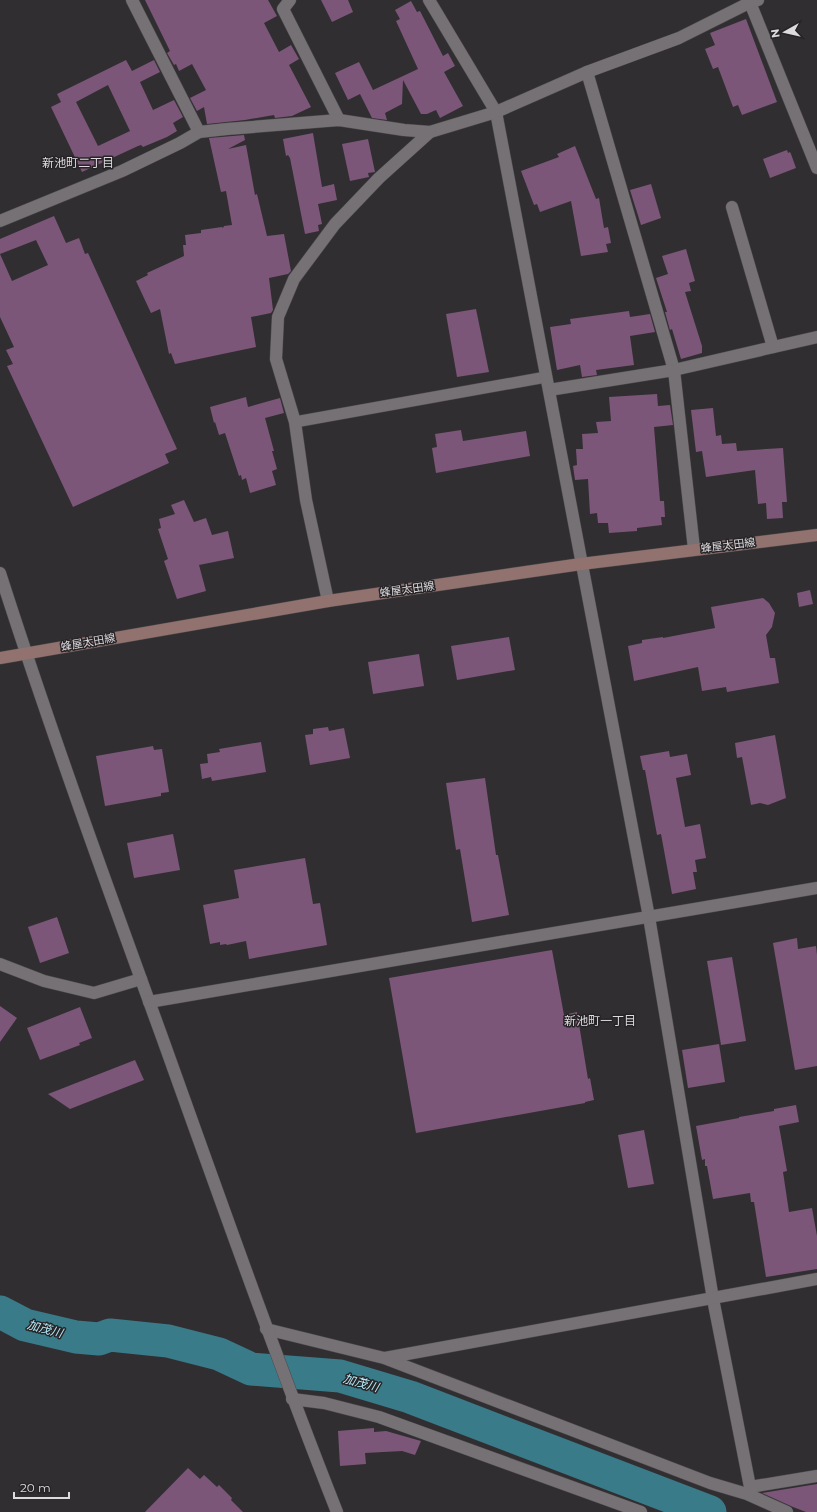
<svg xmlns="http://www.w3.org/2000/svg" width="817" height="1512" font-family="Montserrat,'Noto Sans JP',sans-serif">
	<rect width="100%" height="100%" fill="#312e31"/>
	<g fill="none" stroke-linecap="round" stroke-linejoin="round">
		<path stroke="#3a7b89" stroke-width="33" d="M0,1312L25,1325L76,1337L99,1339L110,1335L168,1341L219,1354L251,1369L340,1376L410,1397L710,1512"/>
	</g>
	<g fill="#7b5678" fill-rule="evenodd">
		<path d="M145,0H268L277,16L264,23L279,52L291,45L299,59L289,65L311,107L292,116L275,118L274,115L245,120L207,124L204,107L197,111L190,98L206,90L192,64L179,71L176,64L174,65L167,53L170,51Z"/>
		<path d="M321,0H348L353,12L332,22Z"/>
		<path d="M411,1L417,12L420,11L443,56L448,53L455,66L444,72L463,106L440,118L436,110L427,114H421L403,80L402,104L385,113L387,120L372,118L360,94L348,100L335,73L359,62L373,90L418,69L396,21L400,19L395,10Z"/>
		<path d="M746,19L777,102L742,115L738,105L733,107L718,67L713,69L705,49L715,45L710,33Z"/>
		<path d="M126,60L132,71L154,60L160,72L140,82L153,110L174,100L183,117L173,123L177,131L167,137L143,147L141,145L138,146L82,172L51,107L61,102L57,94ZM108,85L130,131L98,146L76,102Z"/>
		<path d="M313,133L322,187L334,184L337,200L318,204L322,224L318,225L319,231L305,234L290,158L288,155L286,156L283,139Z"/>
		<path d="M244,135L245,140L228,149L246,145L255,195L257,194L267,236L284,234L291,271L288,274L269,278L273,310L271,313L251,317L256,347L175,364L171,353L169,354L160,309L151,313L136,281L148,275L147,273L184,256L183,245H186L185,235L201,233V230L222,227L223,228L224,226L232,225L226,191L221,192L209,138Z"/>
		<path d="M368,139L375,172L368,173L369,177L350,181L342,144Z"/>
		<path d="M575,146L596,199L599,198L604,228L608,227L611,243L606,244L608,252L581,256L571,201L540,212L537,204L534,205L521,171L559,157L557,154Z"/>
		<path d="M787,150L788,153L790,152L791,154L796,168L770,178L763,159Z"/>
		<path d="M651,184L661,218L641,225L630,190Z"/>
		<path d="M54,216L66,243L79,238L85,254L88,253L177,449L165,454L169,463L73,507L7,366L13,364L6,350L14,347L0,317V239ZM36,240L48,265L12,281L0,254Z"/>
		<path d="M686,249L695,281L689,283L691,291L685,292L702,346V353L681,359L672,329L670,330L665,312H667L656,278L668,274L662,256Z"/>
		<path d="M476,309L489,372L457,377L446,314Z"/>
		<path d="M629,311L630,317L650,314L655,332L630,336L634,365L596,370L597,375L582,377L580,365L557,370L550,327L571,324L570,319Z"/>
		<path d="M657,394L658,406L670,405L673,425L654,427L660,501H664L665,517H661L662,525L637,528V531L609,533L608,523H598L597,513L590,514L588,479L575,480L573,466L577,465L576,449H583L582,434L598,433L596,422L611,421L609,397Z"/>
		<path d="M246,397L248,407L280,398L284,413L265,418L274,451H272L277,469L272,471L276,485L250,493L246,478L242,480L241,475L239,476L225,433L219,435L215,422L214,423L210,407Z"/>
		<path d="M713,408L716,436L721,435L722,444L736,443L737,451L783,448L787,502H782L783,518L767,519L766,503L758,504L755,470L706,477L702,451L696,452L691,410Z"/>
		<path d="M461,430L463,441L526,431L530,456L436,473L432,448L437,447L435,434Z"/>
		<path d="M184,500L194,522L206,518L212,535L228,531L234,558L199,565L206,591L177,599L164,561L168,559L158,529L161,528L159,519L175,514L171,505Z"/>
		<path d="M810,590L813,604L799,607L797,593Z"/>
		<path d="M763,598L769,603L775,613L772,627L766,635L770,658H775L779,683L727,692L726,687L702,691L698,667L634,681L628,646L642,643V640L663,637V638L715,628L711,607Z"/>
		<path d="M509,637L515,670L457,680L451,646Z"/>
		<path d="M419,654L424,686L373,694L368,662Z"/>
		<path d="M328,727L329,731L344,728L350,758L310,765L305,735L313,734V729Z"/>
		<path d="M775,735L786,798L768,805L760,803L751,805L742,757L737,758L735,743Z"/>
		<path d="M261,742L266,772L212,781L211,777L202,779L200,764L208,763L207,754L220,752L219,749Z"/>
		<path d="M153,746L154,750L162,749L169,792L161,793V796L105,806L96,756Z"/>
		<path d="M669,751L670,757L687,754L691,775L676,778L685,827L700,824L706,858L695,860L697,872H693L696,889L672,894L661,834L657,835L645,770H643L640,756Z"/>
		<path d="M485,778L496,855H498L509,915L472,922L460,849L456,850L446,783Z"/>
		<path d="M173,834L180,870L134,878L127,843Z"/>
		<path d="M305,858L313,904L320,903L327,945L249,959L246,941L227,945L226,944L220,945V942L210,944L203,905L239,898L234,870Z"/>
		<path d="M57,917L69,953L40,963L28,927Z"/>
		<path d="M797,938L798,949L816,946L817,955V1066L795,1070L773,943Z"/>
		<path d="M552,950L564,1015L577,1012L588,1079L590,1078L594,1100L585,1102V1103L416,1133L389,978Z"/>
		<path d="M732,957L746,1041L721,1045L707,961Z"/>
		<path d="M0,1006L17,1018L0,1042Z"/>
		<path d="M80,1007L92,1038L79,1043L80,1045L40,1060L27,1028Z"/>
		<path d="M719,1044L725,1082L688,1088L682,1050Z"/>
		<path d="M135,1060L144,1080L70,1109L48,1094Z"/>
		<path d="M796,1105L799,1122L779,1126L787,1171L783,1172L789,1212L812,1208L817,1236V1269L766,1277L754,1202H751L750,1193L713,1199L707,1166H705V1159L702,1160L696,1126L739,1118V1117L774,1111V1109Z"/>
		<path d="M644,1130L654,1184L628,1188L618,1135Z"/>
		<path d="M374,1428V1432L386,1431L421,1441L415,1455L402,1451L365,1453L366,1464L340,1466L338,1431Z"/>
		<path d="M188,1468L200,1479L204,1475L217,1487L219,1485L232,1498L231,1500L243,1512H145Z"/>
		<path d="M817,1484V1512H806L793,1507L762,1493Z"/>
	</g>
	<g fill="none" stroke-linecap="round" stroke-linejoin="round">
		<defs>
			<path id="service" d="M295,422L546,377"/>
			<g id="minor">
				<path d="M132,0L199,132"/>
				<path d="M290,0L283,9L339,120"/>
				<path d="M429,0L496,112L649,917L713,1299L750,1487L817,1476"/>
				<path d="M749,0L817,168"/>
				<path d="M587,72L674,370L694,549"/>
				<path d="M732,207L773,347"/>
				<path d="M0,221L122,171L180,143L199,132L227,129L339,120L404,130L430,132L496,112L587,72L679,38L751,2L758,0"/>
				<path d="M549,390L674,370L817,337"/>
				<path d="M328,601L306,500L295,422L276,359L278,317L294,279L335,224L379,178L430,132"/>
				<path d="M0,964L44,981L94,993L141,979"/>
				<path d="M266,1329L384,1358L710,1483L747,1494L787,1512"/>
				<path d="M385,1358L817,1279"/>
				<path d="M292,1399L324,1403L379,1417L641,1512"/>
			</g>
			<g id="tertiary">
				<path d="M0,573C50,729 106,883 162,1037C219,1196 275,1355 337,1512"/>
				<path d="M149,1002L817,888"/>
			</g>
			<path id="secondary" d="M0,658L328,601L581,564L817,535"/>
		</defs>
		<use href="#service" stroke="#4c494c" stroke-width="12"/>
		<use href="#minor" stroke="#4c494c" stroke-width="13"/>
		<use href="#tertiary" stroke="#4c494c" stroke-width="13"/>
		<use href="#secondary" stroke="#4c494c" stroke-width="13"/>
		<use href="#service" stroke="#757175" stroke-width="11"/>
		<use href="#minor" stroke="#757175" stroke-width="12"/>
		<use href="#tertiary" stroke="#757175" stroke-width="12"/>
		<use href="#secondary" stroke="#91726f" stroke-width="12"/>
	</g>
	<g text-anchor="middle" stroke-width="3" stroke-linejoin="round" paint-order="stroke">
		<g font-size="11" fill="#dddbdd" stroke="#272427">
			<text transform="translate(728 545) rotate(-7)" y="4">蜂屋太田線</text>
			<text transform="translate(407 589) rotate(-8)" y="4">蜂屋太田線</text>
			<text transform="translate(88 642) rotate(-10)" y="4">蜂屋太田線</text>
		</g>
		<g font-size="12" fill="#ddd9dc" stroke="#272427">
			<text x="78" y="167">新池町二丁目</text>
			<text x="600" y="1025">新池町一丁目</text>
		</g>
		<g font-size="12" font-style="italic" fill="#b2eaf7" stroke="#272427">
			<text transform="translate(45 1329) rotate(15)" y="4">加茂川</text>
			<text transform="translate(361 1383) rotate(16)" y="4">加茂川</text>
		</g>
	</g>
	<g transform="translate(785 32) rotate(262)" stroke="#272427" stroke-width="3" paint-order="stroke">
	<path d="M0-3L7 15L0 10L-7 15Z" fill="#dddbdd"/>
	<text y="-6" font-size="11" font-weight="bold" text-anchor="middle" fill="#dddbdd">N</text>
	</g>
	<path d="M14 1492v6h55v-6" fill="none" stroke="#dddbdd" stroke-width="2"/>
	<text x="20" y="1492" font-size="12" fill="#dddbdd" stroke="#272427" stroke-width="3" paint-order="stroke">20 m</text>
</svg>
